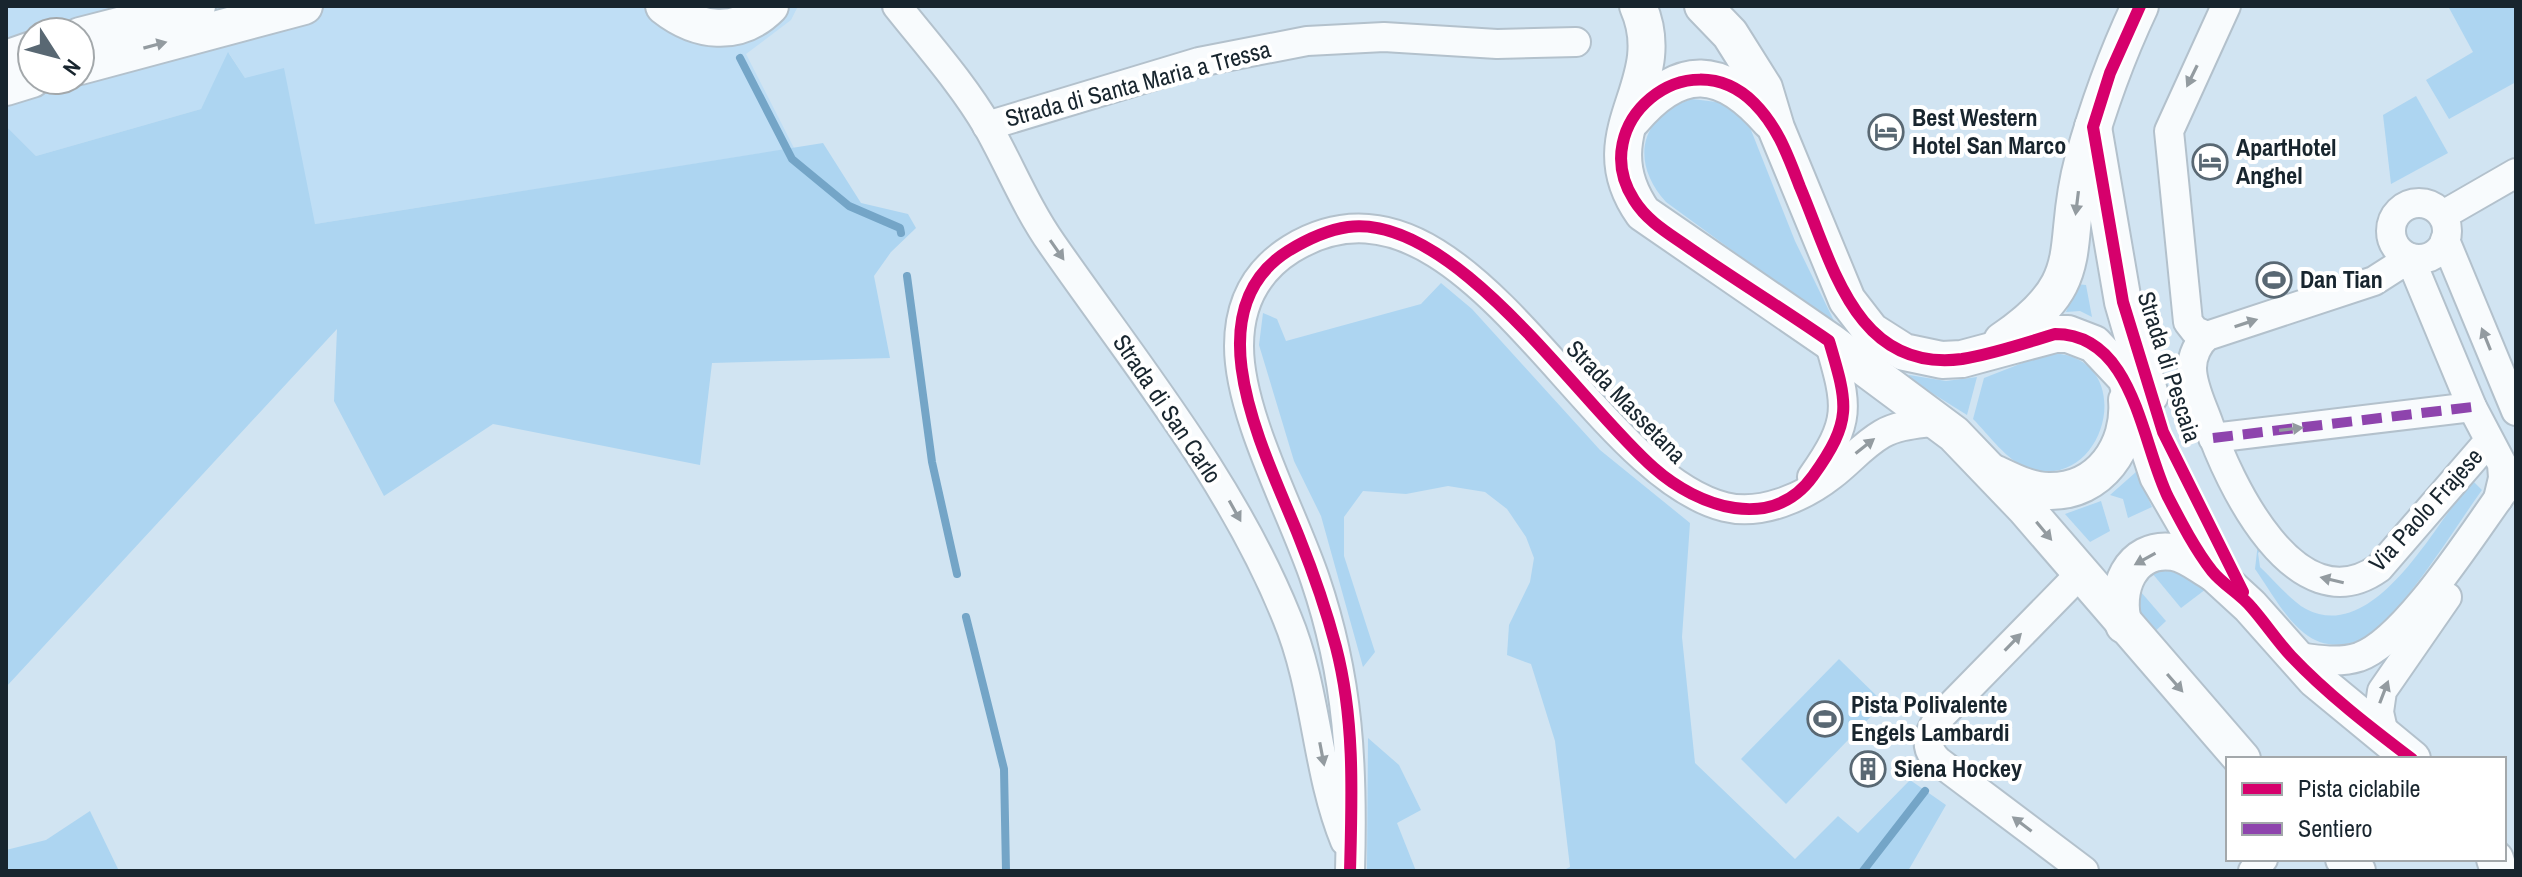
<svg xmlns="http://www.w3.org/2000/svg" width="2522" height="877" font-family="'Archivo Narrow',sans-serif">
	<rect width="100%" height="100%" fill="#d1e4f2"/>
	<path fill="#bfdef5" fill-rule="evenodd" d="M6,6H798L791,20L746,54L794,148L315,224L245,78L229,53L201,109L36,156L6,126ZM32,32H80V80H32Z"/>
	<g fill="#add5f1">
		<path d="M2448,6H2516V82L2449,119L2426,80L2473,52Z"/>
		<path d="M228,52L245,78L284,68L315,224L823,143L861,203L908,214L916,228L891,252L874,276L890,358L712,363L700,465L493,424L384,496L334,401L337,329L6,687V126L36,156L201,109Z"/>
		<path d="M2416,96L2448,153L2391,184L2383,115Z"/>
		<path d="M1692,99L1725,103L1749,125L1795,241L1837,327L1666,202C1630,162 1639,116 1692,99Z"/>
		<path d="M1441,283L1472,309L1600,450L1690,523L1682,637L1695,763L1795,859L1838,816L1858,833L1910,780L1946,805L1908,871H1562L1570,867L1555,741L1531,664L1507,655L1509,625L1530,582L1534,558L1526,537L1507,509L1485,492L1448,486L1406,494L1363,491L1344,517V556L1375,652L1363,667L1321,516L1294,461L1259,345L1263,313L1277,319L1286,341L1421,304Z"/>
		<path d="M2076,284L2086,285L2092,317L2080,311L2066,312Z"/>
		<path d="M2048,353C2142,353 2107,495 2028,468C2007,461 1989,435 1973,419L1984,378Z"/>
		<path d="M1909,375L1946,381L1977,377L1967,415L1908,378Z"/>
		<path d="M2136,472L2152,507L2128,518L2123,499L2110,495Z"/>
		<path d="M2469,477L2482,490C2458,523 2396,624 2363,639C2343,648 2321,647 2304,633C2284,617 2270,590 2255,569L2258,543L2265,547L2258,553L2260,567C2274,580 2290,600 2306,609C2368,642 2425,543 2455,503L2450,497Z"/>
		<path d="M2101,501L2110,531L2090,542L2065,514Z"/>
		<path d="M2173,564L2206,589L2181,608L2147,567Z"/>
		<path d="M2134,584L2166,621L2149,637L2130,592Z"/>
		<path d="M1839,659L1884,703L1786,804L1741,759Z"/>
		<path d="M1368,738L1399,765L1421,810L1397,823L1416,871H1367Z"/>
		<path d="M90,811L119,871H6V850L46,840Z"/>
	</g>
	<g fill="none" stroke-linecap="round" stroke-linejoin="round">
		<g stroke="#74a5c7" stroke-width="8">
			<path d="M740,58L792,159L849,206L900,228L901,233"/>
			<path d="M907,276L932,462L957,574"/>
			<path d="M966,617L1004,769L1006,871"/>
			<path d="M1863,871L1925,791"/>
		</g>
		<defs>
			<g id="minor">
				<path d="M897,6C928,45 963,84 988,127C1010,166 1026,207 1052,244C1136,365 1232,481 1287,618C1317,690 1316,770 1345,841"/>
				<path d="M987,126L1199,62L1307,41L1384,37L1497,44L1576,42"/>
				<circle cx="2419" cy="231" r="28"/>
				<path d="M2443,215L2516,173"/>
				<path d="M2445,240L2516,411"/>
				<path d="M2207,336L2195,331L2188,322L2169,131L2226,6"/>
				<path d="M2213,438L2472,407"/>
				<path d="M2488,442L2379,568C2296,627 2228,482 2208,422C2202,405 2192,386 2192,368C2192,356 2198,343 2207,336L2374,281L2410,258L2472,407L2502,464L2503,478L2498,499"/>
				<path d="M1812,477C1852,420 1848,407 1829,341"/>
				<path d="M2080,574L1939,718C1928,733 1923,747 1938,761L2084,871"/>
				<path d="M2291,656C2313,659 2337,664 2359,657C2407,640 2476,528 2508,485"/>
				<path d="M2385,739L2379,712L2382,691L2447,597"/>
				<path d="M1350,871C1353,766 1349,679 1315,579C1292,511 1239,415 1239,346C1239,304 1256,271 1291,249C1462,144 1585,472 1725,507C1761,516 1804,497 1832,475C1849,462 1863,445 1882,434C1899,424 1920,424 1938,421"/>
				<path d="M2253,871L2263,859"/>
			</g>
			<g id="major">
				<path d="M664,6C697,32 738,38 770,6"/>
				<path d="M1638,6C1673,85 1586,132 1643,213L1829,341L1954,434L2025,508L2242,759"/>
				<path d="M1703,6L1730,34L1764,88L1776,128L1847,300L1871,331L1904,352L1942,360L1962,359L2055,334H2068L2094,344L2126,378L2158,476L2214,573L2250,606L2315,679L2412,759"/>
				<path d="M80,36L197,6"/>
				<path d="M6,59L32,50"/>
				<path d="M80,66L304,6"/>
				<path d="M6,87L32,79"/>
				<path d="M1632,120C1680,63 1722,66 1770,121"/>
				<path d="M2093,127L2123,302L2150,395"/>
				<path d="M2002,341C2093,279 2059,249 2083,161C2098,107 2116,57 2140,6"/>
				<path d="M1996,474C2013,482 2030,491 2049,491C2100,492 2131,446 2127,400"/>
				<path d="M2124,625C2113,591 2130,546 2173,552C2187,554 2200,565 2212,572"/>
				<path d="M2344,859L2357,871"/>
				<path d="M2495,859L2499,871"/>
			</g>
		</defs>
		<use href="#minor" stroke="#b3c1cc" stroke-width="32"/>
		<use href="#major" stroke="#b3c1cc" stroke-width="40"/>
		<use href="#minor" stroke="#f8fbfd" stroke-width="28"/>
		<use href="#major" stroke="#f8fbfd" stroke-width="36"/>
		<path stroke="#8e44ad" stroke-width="10" stroke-dasharray="20 10" stroke-linecap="butt" d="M2213,438L2472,407"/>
		<defs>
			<g id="cycleway">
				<path d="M2140,6L2110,73L2093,127L2123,302L2163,432L2243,592"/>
				<path d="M1350,871C1352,796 1355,720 1336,647C1326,609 1313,572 1299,537C1267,456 1190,313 1288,251C1306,240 1327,230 1348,227C1455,213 1581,405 1654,468C1698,507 1772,533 1813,476C1853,420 1848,405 1829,341C1783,309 1734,279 1688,247C1668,233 1647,221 1634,200C1585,124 1687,37 1754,103C1778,127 1788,156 1800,187C1832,262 1855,373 1962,359C1993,354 2025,343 2055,334C2134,334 2141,442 2168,497C2181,522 2195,549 2212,571C2223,585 2241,594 2252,608C2266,624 2277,641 2291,656C2327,694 2370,727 2412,759"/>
			</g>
		</defs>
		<use href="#cycleway" stroke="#fff" stroke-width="17"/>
		<use href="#cycleway" stroke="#d6006c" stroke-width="12"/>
	</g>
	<defs><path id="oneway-solid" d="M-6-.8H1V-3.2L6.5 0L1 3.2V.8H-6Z" transform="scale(2)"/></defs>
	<g fill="#939ba0">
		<use href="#oneway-solid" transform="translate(155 45) rotate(-15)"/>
		<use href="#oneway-solid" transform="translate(2192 76) rotate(116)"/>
		<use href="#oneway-solid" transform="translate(2077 203) rotate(97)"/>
		<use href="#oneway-solid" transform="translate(1057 250) rotate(55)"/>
		<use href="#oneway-solid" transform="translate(2246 323) rotate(-18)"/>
		<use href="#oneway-solid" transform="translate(2486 339) rotate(-112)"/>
		<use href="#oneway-solid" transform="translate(2291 429) rotate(-7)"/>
		<use href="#oneway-solid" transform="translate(1865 446) rotate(-38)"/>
		<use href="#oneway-solid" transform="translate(1235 511) rotate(61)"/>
		<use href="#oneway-solid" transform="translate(2044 531) rotate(50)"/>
		<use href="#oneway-solid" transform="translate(2145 559) rotate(151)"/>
		<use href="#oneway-solid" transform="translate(2332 580) rotate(-167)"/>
		<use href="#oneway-solid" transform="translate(2013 642) rotate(-46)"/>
		<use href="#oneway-solid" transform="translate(2175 683) rotate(49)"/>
		<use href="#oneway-solid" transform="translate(2384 692) rotate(-69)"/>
		<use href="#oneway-solid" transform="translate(1322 754) rotate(79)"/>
		<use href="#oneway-solid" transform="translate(2022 824) rotate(-143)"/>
	</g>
	<defs>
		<symbol id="hotel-ring" viewBox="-11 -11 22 22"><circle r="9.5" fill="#fff" stroke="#596873" stroke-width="1.5"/><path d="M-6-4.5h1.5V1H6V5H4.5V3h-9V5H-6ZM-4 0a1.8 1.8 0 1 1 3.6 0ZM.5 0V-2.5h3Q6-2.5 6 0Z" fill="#596873"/></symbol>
		<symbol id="stadium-ring" viewBox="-11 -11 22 22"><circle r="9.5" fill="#fff" stroke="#596873" stroke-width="1.5"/><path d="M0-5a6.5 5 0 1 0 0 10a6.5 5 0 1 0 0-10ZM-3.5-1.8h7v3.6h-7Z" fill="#596873"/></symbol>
		<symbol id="building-ring" viewBox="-11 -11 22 22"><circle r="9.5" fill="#fff" stroke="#596873" stroke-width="1.5"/><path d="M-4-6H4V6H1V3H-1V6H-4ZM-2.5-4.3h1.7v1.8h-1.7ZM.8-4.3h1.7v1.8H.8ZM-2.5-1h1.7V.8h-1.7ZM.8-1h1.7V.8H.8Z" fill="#596873"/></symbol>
	</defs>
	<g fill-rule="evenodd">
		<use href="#hotel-ring" x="1866" y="112" width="40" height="40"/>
		<use href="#hotel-ring" x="2190" y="142" width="40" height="40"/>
		<use href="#stadium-ring" x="2254" y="260" width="40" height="40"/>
		<use href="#stadium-ring" x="1805" y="699" width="40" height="40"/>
		<use href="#building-ring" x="1848" y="749" width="40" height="40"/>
	</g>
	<g text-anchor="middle" stroke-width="8" stroke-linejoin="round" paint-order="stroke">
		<g font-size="24" fill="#18252e" stroke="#fff">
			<text transform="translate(1138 84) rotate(-15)" y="8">Strada di Santa Maria a Tressa</text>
			<text transform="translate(2169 367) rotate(72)" y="8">Strada di Pescaia</text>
			<text transform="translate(1626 402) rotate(46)" y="8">Strada Massetana</text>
			<text transform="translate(1167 409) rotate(56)" y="8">Strada di San Carlo</text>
			<text transform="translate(2426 510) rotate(-48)" y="8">Via Paolo Frajese</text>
		</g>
		<g font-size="24" font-weight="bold" fill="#18252e" stroke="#fff" text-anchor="start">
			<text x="1912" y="126">Best Western<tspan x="1912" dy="28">Hotel San Marco</tspan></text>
			<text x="2236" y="156">ApartHotel<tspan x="2236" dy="28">Anghel</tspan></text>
			<text x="2300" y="288">Dan Tian</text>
			<text x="1851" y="713">Pista Polivalente<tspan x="1851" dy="28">Engels Lambardi</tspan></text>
			<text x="1894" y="777">Siena Hockey</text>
		</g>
	</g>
	<rect width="2522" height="877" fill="none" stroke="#18252e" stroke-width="16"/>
	<rect x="2226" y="757" width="280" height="104" fill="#ffffff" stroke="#a3a8ab" stroke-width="2"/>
	<rect x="2242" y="783" width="40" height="12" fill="#d6006c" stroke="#a3a8ab" stroke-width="2"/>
	<text x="2298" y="797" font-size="24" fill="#18252e">Pista ciclabile</text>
	<rect x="2242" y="823" width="40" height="12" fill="#8e44ad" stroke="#a3a8ab" stroke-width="2"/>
	<text x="2298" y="837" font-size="24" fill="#18252e">Sentiero</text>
	<g transform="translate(56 56) rotate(126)"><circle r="38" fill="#ffffff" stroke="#a3a8ab" stroke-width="2"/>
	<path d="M0-6L14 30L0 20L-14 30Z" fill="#596873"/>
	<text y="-12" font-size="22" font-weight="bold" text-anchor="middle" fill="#18252e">N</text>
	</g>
</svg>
